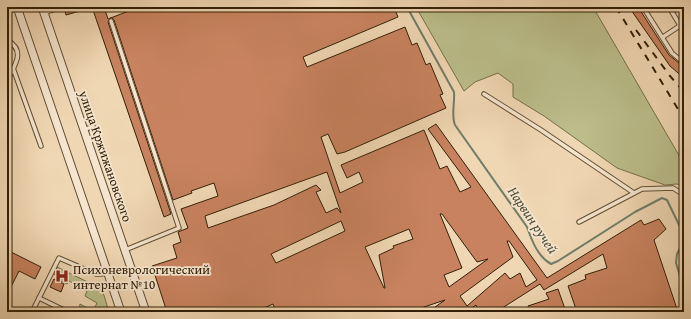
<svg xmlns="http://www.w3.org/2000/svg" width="691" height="319" font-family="'Gentium Book Plus',serif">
	<rect width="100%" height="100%" fill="#f0d7b3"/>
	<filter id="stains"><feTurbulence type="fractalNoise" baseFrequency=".005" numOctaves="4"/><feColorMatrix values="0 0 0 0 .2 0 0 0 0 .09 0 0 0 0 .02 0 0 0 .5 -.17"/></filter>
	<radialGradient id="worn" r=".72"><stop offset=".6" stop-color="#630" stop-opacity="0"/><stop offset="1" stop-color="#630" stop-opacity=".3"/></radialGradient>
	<g fill="#bbbe8b" stroke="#766f49">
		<path d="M416,7H593L684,164V187L677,184L665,185L617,168L544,116L513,97V84L498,73L475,82L464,91Z"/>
		<path d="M57,267L102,289L109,312H79L80,304L93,311L97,303L85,296L87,291L69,281L67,284L56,279L58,276L53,274Z"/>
	</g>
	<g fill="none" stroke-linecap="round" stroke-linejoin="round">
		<path stroke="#707c69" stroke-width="2" d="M407,7L454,92C455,103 451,115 455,125L527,227C532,241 538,257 551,264L558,261L635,212L662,198L667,200L683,233L684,240L677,254L676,263L684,289"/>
	</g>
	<g fill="#c8825f" stroke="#312007" fill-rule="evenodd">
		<path d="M64,7H87V9L66,15Z"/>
		<path d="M92,7H104L108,19L134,9L133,7H394L398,17L303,57L307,67L405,27L412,45L417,43L426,65L430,63L443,94L440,95L446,108L345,152L337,154L328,134L321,137L340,193L363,182L359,172L347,178L341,165L424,130L440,169L447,166L460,192L471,187L428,129L436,124L547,278L641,220L644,225L659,219L666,229L654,240L678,312H577L568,286L586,279L585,275L607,268L603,254L544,290L540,284L496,312H479L476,305L466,312H428L445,300L415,310L414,308L402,312H276L273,304L255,312H167L152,266L177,258L173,245L181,242L178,232L188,228L181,209L218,196L214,183L191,191L192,193L173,200L114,20L112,18H110L108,22L171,214L164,217ZM327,172L341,213L337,208L326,213L316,192L321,190L316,185L274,205L208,228L205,216ZM440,214H442L477,262L488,259L449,287L444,275L462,268ZM341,221L345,231L276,263L271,254ZM409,229L413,239L393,246L394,248L379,255L385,288H384L365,247ZM507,241H509L537,280L526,287L520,273L510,279L505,273L467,306L460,296L513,257Z"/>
		<path d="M629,7H638L669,55L684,67V78L670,66Z"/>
		<path d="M7,250L41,267L35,279L19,271L11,287L7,285Z"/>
		<path d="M54,279L64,284L61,292L50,287Z"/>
		<path d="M558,289L566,312H530L528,306L549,299L546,293Z"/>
	</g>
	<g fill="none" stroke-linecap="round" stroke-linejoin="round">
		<defs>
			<g id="lane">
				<path d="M643,7L672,53L684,63"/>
				<path d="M669,7L684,32"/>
				<path d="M44,13L58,8"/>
				<path d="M111,21L179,228L125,250"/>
				<path d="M663,37L684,23"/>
				<path d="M7,40C27,51 14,66 7,81"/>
				<path d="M13,68L41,146"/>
				<path d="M484,94L541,130L634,193"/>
				<path d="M84,130L93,126"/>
				<path d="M579,222L642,189L673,188L684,195"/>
				<path d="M39,298L68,312"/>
				<path d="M32,312L59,258L96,274H101L107,273"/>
			</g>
			<g id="street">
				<path d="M17,7L121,312"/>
				<path d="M42,7L146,312"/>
			</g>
		</defs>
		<use href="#lane" stroke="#614e32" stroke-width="5.5"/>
		<use href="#street" stroke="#614e32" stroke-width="9"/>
		<use href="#lane" stroke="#f5e5ce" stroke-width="3.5"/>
		<use href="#street" stroke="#f5e5ce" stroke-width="7"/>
		<g stroke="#312007" stroke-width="2" stroke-dasharray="7 7" stroke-linecap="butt">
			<path d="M616,7L684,119"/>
			<path d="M636,30L670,76L684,92"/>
		</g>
	</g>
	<defs>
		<symbol id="hospital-bare" viewBox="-9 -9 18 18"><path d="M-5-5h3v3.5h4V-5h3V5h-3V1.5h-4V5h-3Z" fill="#8f2418" stroke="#f5e5ce" stroke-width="2.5" paint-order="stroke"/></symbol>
	</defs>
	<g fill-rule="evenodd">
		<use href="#hospital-bare" x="52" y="266" width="20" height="20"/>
	</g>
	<g text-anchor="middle" stroke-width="3.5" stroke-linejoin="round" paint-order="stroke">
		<g font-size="13" fill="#312007" stroke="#f5e5ce">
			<text transform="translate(106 156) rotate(71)" y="5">улица Кржижановского</text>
		</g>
		<g font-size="13" fill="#312007" stroke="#f5e5ce" text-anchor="start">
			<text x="73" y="274">Психоневрологический<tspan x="73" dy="15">интернат №10</tspan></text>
		</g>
		<g font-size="14" font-style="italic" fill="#504e38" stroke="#f5e5ce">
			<text transform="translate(533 220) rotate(56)" y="5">Нарвин ручей</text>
		</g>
	</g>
	<rect width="691" height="319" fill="none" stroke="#f0d7b3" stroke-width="24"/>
	<rect x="8" y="8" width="675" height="303" fill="none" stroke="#312007" stroke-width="2"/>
	<rect x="12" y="12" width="667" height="295" fill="none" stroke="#312007"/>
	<rect width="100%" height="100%" filter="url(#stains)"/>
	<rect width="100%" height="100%" fill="url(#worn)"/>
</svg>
